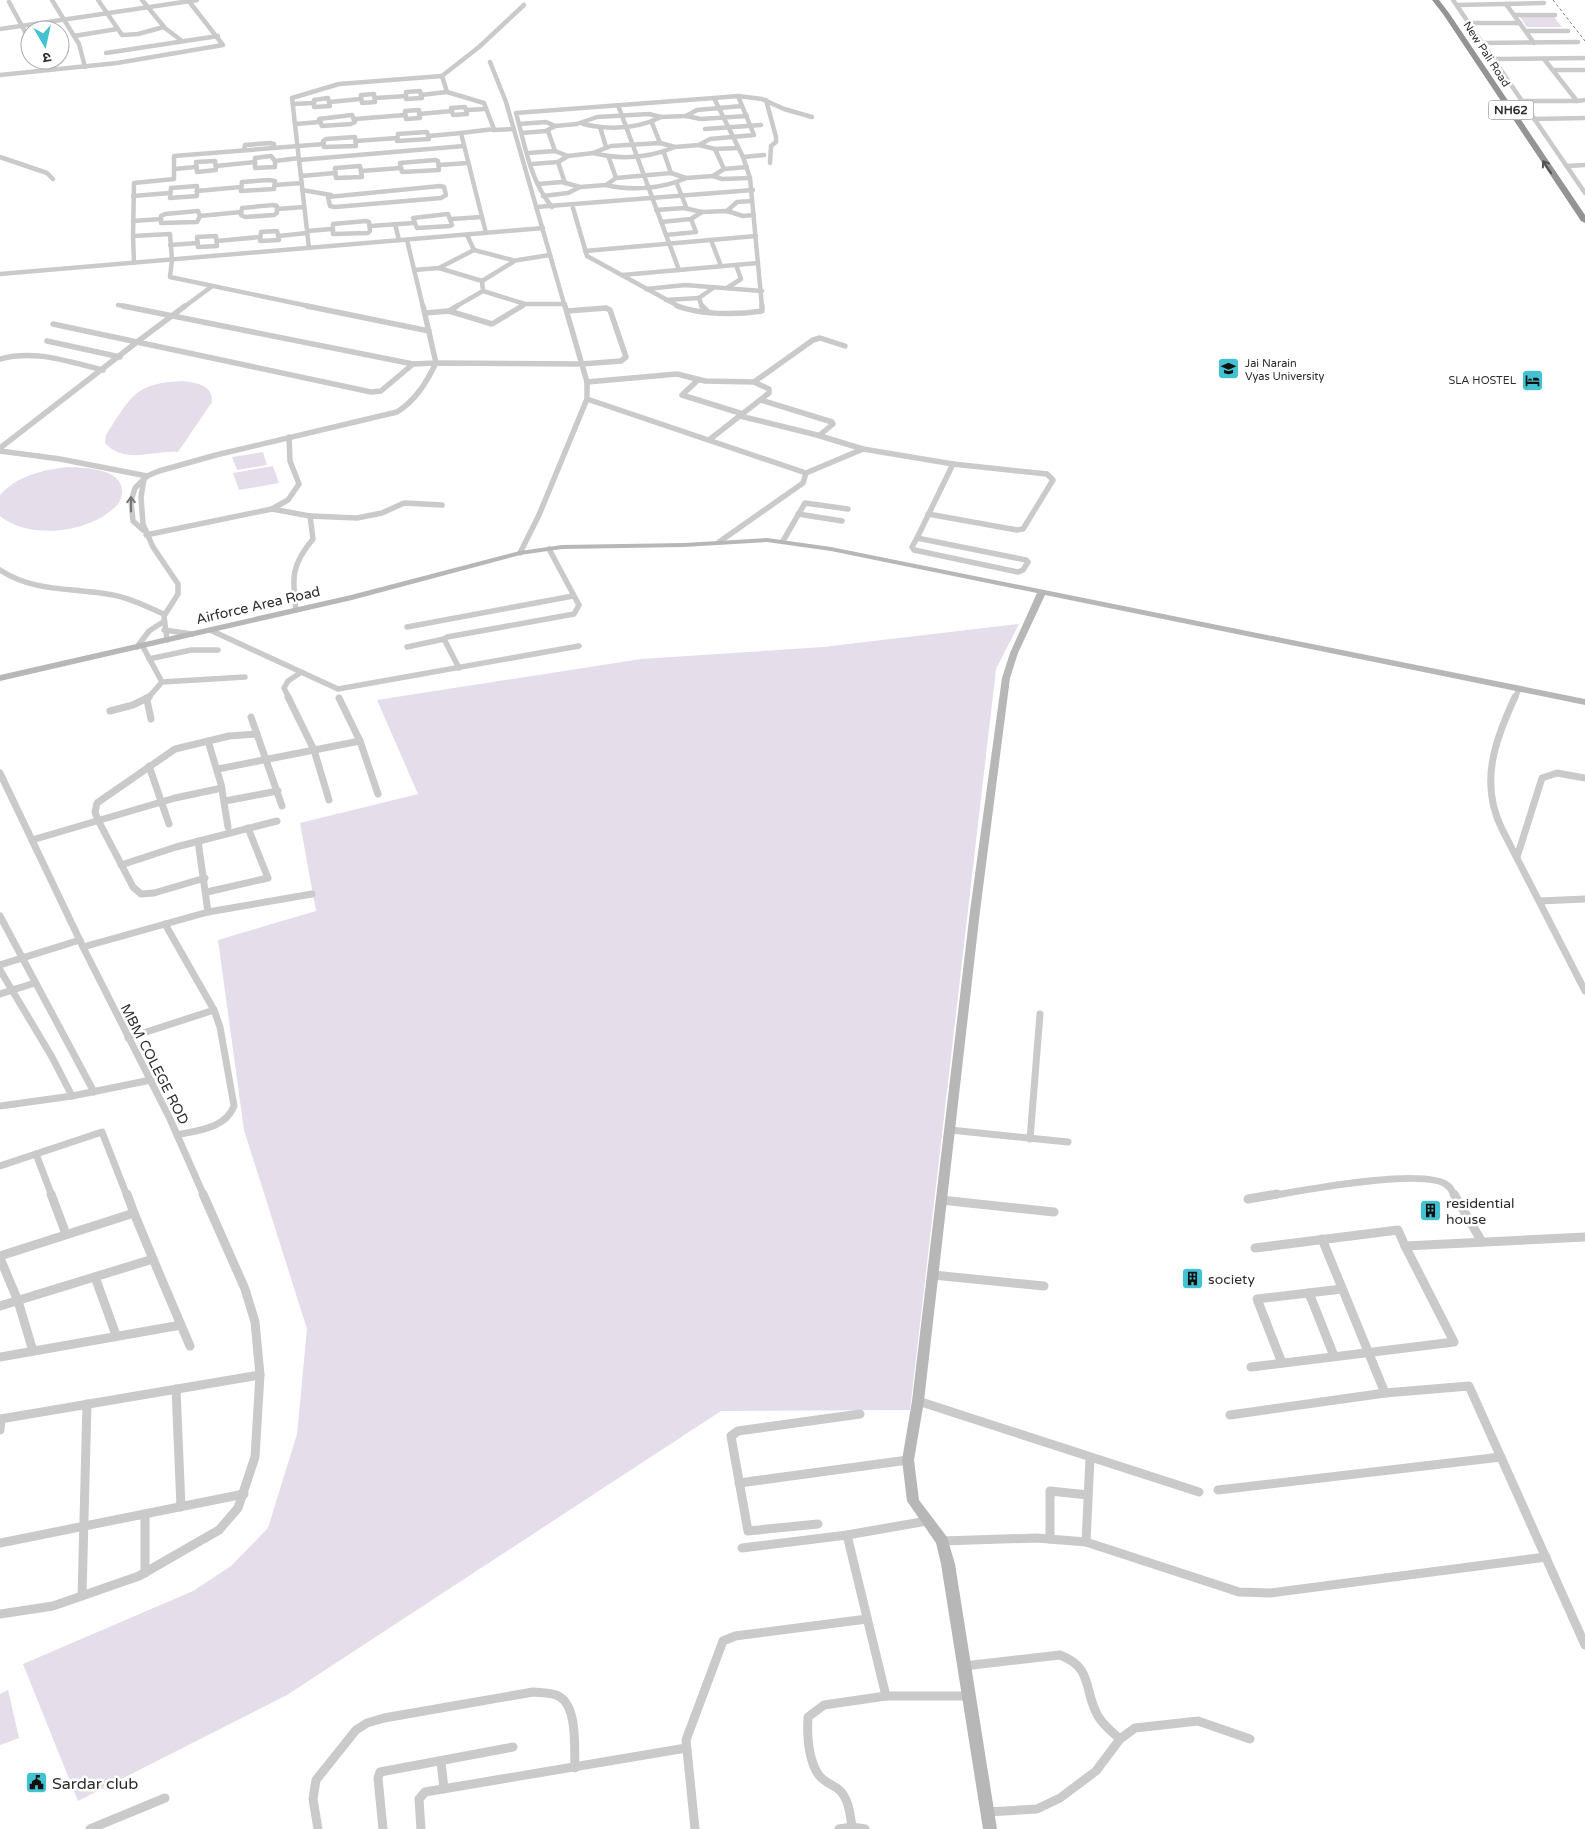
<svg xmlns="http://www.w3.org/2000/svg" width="1585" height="1829" font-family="'Varela Round','Noto Sans Devanagari',sans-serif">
	<rect width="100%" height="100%" fill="#fff"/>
	<g fill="#e5dde9">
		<path d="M1520,17H1554L1562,27H1527Z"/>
		<path d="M183,381C197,383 213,385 212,402L178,452C153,450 125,465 105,443L106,435C131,397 134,383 183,381Z"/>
		<path d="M263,452L267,465L237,470L232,457Z"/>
		<path d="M273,466L279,483L239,490L233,473Z"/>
		<path d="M68,467C84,468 123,468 122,492C122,498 119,504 114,508C87,533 29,540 0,516V495C18,475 43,470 68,467Z"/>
		<path d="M1019,624L996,669L910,1410L721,1411L287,1695L78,1801L23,1664L193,1591L231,1566L268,1528L297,1434L307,1329L244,1130L218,940L316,911L300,823L418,794L377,700L641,659L823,647Z"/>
		<path d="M8,1690L19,1738L0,1745V1694Z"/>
	</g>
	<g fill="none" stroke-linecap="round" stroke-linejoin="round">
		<g stroke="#cacaca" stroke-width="4.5">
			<path d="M52,0L79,44L85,67"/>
			<path d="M98,0L122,35L138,34L164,27"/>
			<path d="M142,0L165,28L182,41"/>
			<path d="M1453,0L1585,193"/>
			<path d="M9,2L30,41"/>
			<path d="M1506,4L1534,43"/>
			<path d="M1458,5L1544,3"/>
			<path d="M1514,15H1555"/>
			<path d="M1469,23H1520"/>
			<path d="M0,29L197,0"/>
			<path d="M1526,31H1568"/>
			<path d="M74,36L117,29"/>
			<path d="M1483,43L1578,42"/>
			<path d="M106,53L218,36"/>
			<path d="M1494,59L1585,58"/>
			<path d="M490,62L506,102L565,307"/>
			<path d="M1553,70H1585"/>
			<path d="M0,75L117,63L223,45L188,0"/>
			<path d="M420,91L422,98L406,99V92Z"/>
			<path d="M374,94L375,102L362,103L361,95Z"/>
			<path d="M421,95L447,92"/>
			<path d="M738,96L762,99L784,109L812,117"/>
			<path d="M328,98L330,106L314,107V100Z"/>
			<path d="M376,98L406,96"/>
			<path d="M766,100L776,137V142L771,146L770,163"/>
			<path d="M1521,101H1577L1544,59"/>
			<path d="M1577,101L1585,100"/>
			<path d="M330,102L360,99"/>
			<path d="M293,104L314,103"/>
			<path d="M618,105L679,270"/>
			<path d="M465,107L467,114L453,115L451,108Z"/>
			<path d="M419,110L420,118L406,119L405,111Z"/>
			<path d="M466,110L486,109"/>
			<path d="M419,114L452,111"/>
			<path d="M352,115L355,122L351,124L322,126L319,119Z"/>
			<path d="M686,116L701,119L747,116"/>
			<path d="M355,119L405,115"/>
			<path d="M1534,119L1585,118"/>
			<path d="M652,123L660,143"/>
			<path d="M295,124L320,122"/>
			<path d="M519,124L546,122L555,126L577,124L597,117L649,114L661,117L686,116L697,110L742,106"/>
			<path d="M583,124C609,130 637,129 661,117"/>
			<path d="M600,127L606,147"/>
			<path d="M705,129L761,125"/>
			<path d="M493,130L514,129"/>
			<path d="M548,131L555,151"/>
			<path d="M427,132L429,139L397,141L398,134Z"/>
			<path d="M522,133L546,131L555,126"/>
			<path d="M429,136L461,133"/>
			<path d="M355,137L356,146L324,147L323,141L326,139Z"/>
			<path d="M356,141L397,138"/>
			<path d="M699,145L715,149L724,169"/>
			<path d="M715,149L738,148"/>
			<path d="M244,150L245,145L270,143L274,144V148"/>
			<path d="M528,153L555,151L568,156L593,153L611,146L660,143L675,147L699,145L710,139L754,135L738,96L714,98"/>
			<path d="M593,153C621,160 649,158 675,147"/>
			<path d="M664,153L671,173"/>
			<path d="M271,156L275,161V167L255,168V158Z"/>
			<path d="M0,157L47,173L53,179"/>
			<path d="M743,157L764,155"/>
			<path d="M609,158L616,178"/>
			<path d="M299,160L464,146"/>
			<path d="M435,160L438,161L439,170L402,172L400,163Z"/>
			<path d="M215,161L216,170L197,172L196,162Z"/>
			<path d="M275,161L299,158"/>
			<path d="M558,162L565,183"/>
			<path d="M532,164L558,162L568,156"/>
			<path d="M439,165L468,163"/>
			<path d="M216,166L255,162"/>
			<path d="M360,166L362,177L336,178L335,168Z"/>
			<path d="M1567,166L1585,165"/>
			<path d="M174,169L196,167"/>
			<path d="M361,171L401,168"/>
			<path d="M301,176L335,173"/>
			<path d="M713,176L724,169L747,167"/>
			<path d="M269,180L275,181L274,189L241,191L242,182Z"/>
			<path d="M538,184L562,182L580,187L606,185L616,178L671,173L686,178L713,176L722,179L750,178"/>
			<path d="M677,184L687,209"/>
			<path d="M275,185L302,183"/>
			<path d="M606,185C631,191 662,189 686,178"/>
			<path d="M197,186V196L170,198L171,188Z"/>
			<path d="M440,186L444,187L446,195L441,198L335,207L330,206L328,197Z"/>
			<path d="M302,190L331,195"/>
			<path d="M197,191L241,187"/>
			<path d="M133,196L170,193"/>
			<path d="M543,196L568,193L580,187"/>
			<path d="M273,205L277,206V213L274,215L245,217L241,215L242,208Z"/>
			<path d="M536,207L753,190"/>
			<path d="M552,207C530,181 525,145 516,113L714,98L743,157L750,178L762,307"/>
			<path d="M573,208L587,256L680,307"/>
			<path d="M277,209L304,207"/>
			<path d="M656,210L684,208L702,212L727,211L743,216L754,215"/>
			<path d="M198,211L200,216L197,222L161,223V216L165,214Z"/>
			<path d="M727,211L737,202L752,201"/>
			<path d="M448,214L452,225L450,226L417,228L413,218Z"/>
			<path d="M200,216L241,212"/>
			<path d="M451,219L482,217"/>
			<path d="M133,221L161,219"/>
			<path d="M366,221L369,222L370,231L368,233L333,234V224Z"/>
			<path d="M661,222L691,219L702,212"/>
			<path d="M395,224L399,240"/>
			<path d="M370,226L414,223"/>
			<path d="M277,231L279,240L260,241L261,232Z"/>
			<path d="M307,231L332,229"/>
			<path d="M486,233L461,133L494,129L484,103L447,92L442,76L479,47L524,5"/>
			<path d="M467,235L474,250"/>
			<path d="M666,235L696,232L691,219"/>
			<path d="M133,236L134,263"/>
			<path d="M216,236L217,246L198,247L197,237Z"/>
			<path d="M279,236L307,233"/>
			<path d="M407,240L423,307"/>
			<path d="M711,240L721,266"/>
			<path d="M217,241L260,237"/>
			<path d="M170,245L198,243"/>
			<path d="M309,248L292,98L339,84L442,76"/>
			<path d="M585,251L756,236"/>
			<path d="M512,261L550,255"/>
			<path d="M439,268L474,250L512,260L513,262L482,281"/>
			<path d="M414,270L439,268L482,281L483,291L525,304L520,307"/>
			<path d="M0,274L543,228"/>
			<path d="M622,275L758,263"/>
			<path d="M727,288L741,279L736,265"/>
			<path d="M646,289L685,285L762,291"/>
			<path d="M666,300L699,298"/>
			<path d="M525,304H565"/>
			<path d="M118,305L129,307"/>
			<path d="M184,307L211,287"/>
			<path d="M313,307L170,277L172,260L170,234L133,236L134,183L174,179V156L324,144"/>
			<path d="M455,307L483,291"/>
			<path d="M702,307L699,298L713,288"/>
		</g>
		<g stroke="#cacaca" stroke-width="5.5">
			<path d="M123,306L413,364L436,363L423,306"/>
			<path d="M185,306L137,342L371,392L381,391L413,364"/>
			<path d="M307,306L429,331"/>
			<path d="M677,306C701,315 736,315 762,311V306"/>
			<path d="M702,306L708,312"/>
			<path d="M449,311L457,306"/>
			<path d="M425,313L449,311L492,324L522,306"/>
			<path d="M47,341L120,357"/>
			<path d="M0,359C35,349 69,362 103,370"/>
			<path d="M698,380L682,395L743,414"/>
			<path d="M587,382L677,374L705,381L754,382L769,389V393L709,440"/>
			<path d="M754,382L813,340L820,338L845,346"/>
			<path d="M587,399L806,473L803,483L719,542"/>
			<path d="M761,400L832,422L833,424L821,434"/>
			<path d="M740,416L817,435L863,449"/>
			<path d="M0,448L137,342L53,324"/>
			<path d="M0,451L60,459L147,476"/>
			<path d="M806,473L863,449L953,464L1047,474L1053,480L1023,529L1017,530L928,514"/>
			<path d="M144,479L141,497L143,524L153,547L178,584V594L164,616L167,640"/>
			<path d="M272,509L310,516L313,539C291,565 292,578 296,610"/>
			<path d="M798,514L842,521"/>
			<path d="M310,516L357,518L382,513L404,503L442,505"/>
			<path d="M143,530L133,521L131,501L135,488L147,476L159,471L216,455L397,412C416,400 426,383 436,363L582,364L621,361L626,357L610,310L606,308L567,311"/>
			<path d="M146,535L272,509L288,500L299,484L290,461L289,437"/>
			<path d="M917,538L1026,560L1028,562L1023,570L1018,572L914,550L912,547Z"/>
			<path d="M917,538L953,464"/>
			<path d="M783,541L805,503L848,509"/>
			<path d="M520,553L539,515L587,399V382L565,306"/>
			<path d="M0,570C35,593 73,587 113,595C131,598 147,607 164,614"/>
			<path d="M407,627L573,596"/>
			<path d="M164,630L192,634"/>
			<path d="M210,630L338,689L579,646"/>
			<path d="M142,645L162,682L148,698"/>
			<path d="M137,647L149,631L163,622"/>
			<path d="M407,647L444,639"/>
			<path d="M149,659L191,650H218"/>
			<path d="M459,668L444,639L447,637L574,614L579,605L549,549"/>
			<path d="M162,682L245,677"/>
			<path d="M289,698L284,688L288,681L300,673"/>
			<path d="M1515,698L1519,689"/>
		</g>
		<g stroke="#cacaca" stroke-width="7">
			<path d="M288,697L314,750L329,800"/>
			<path d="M1515,697C1495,740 1479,783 1502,829L1585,991"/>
			<path d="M339,698L360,741L378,794"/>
			<path d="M147,700L151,719"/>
			<path d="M110,711L133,705L149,697"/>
			<path d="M251,717L282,806"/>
			<path d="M208,741L221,784L228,827"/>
			<path d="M149,766L169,824"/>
			<path d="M218,769L360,741"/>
			<path d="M0,773L83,947L170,1119L204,1196"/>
			<path d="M225,801L278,791"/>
			<path d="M32,840L175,798L222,788"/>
			<path d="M198,841L208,912"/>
			<path d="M1517,857L1542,778L1557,773L1585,778"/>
			<path d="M121,865L176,847L277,821"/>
			<path d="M205,878L154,893L141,894L133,887L98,820L95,812L97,803L175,749L229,736L257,734"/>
			<path d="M207,892L268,878L248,828"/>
			<path d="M1540,901L1585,899"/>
			<path d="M0,916L94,1092"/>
			<path d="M165,924L214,1010L220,1027L234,1106C225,1129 198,1130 177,1135"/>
			<path d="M83,947L208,912L312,894"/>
			<path d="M0,965L80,940"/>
			<path d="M0,970L52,1057L72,1096"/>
			<path d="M0,994L35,983"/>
			<path d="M128,1038L214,1010"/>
			<path d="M0,1106L72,1096L151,1080"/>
			<path d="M950,1130L1068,1142"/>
			<path d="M1030,1139L1040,1014"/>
			<path d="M36,1154L52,1196"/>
			<path d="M0,1166L102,1132L127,1196"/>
			<path d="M1270,1196C1300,1191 1428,1166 1448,1186C1451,1188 1453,1193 1454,1196"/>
		</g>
		<g stroke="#cacaca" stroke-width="9">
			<path d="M51,1194L66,1234"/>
			<path d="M1454,1194L1482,1242"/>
			<path d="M1248,1199L1277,1194"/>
			<path d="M941,1200L1054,1212"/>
			<path d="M134,1213L153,1259"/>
			<path d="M1322,1239L1385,1393L1469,1386L1585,1645"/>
			<path d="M1255,1248L1398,1230L1405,1246"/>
			<path d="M0,1256L134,1213L127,1194"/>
			<path d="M0,1258L18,1301L33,1351"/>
			<path d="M933,1275L1044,1286"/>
			<path d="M95,1277L116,1335"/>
			<path d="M1309,1293L1334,1356"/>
			<path d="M0,1306L153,1259L181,1325L0,1357"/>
			<path d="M181,1325L190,1346"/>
			<path d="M1282,1363L1257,1299L1342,1289"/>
			<path d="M1251,1367L1454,1342L1405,1246L1585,1237"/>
			<path d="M176,1389L181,1507"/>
			<path d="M918,1401L1199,1492"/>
			<path d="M1230,1415L1385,1393"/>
			<path d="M0,1419L260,1375"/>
			<path d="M0,1430L1,1419"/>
			<path d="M739,1483L908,1460"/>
			<path d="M1218,1490L1501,1457"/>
			<path d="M145,1514V1573"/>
			<path d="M818,1524L748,1531L731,1436L738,1431L860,1414"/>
			<path d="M847,1535L886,1696H969"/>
			<path d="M1050,1539V1491L1088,1495"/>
			<path d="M942,1541L1037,1538L1086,1542L1239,1592L1270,1593L1546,1557"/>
			<path d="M1086,1542L1090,1458"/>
			<path d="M0,1543L244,1494"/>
			<path d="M742,1548L847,1535L927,1521"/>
			<path d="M82,1596L87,1404"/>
			<path d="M0,1614L53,1606L139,1576L219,1530L238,1508L255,1457L260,1375L255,1322L245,1289L203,1194"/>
			<path d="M964,1666L1060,1655C1094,1668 1083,1690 1098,1716C1103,1725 1112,1732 1120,1739"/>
			<path d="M441,1761L444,1789"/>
			<path d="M987,1812L1037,1809L1060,1798L1096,1771L1120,1739L1135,1728L1198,1721L1250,1739"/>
			<path d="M852,1827C850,1814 849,1797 837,1788C830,1784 823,1781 818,1774C808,1758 807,1735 808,1717L824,1705L886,1696"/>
			<path d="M90,1829L165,1798"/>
			<path d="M318,1829L313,1799L316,1780L356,1730L367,1723L384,1718L533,1692C541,1693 553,1692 560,1697C578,1708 574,1750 575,1768"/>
			<path d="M383,1829L378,1778L380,1772L513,1747"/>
			<path d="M421,1829L419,1799L425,1792L686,1748"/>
			<path d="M695,1829L686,1740L723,1641L735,1636L867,1619"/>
			<path d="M839,1829L852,1827L865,1829"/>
		</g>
		<path fill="#b7b7b7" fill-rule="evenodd" d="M767,538L831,547L1585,699V705L1045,595L1018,653L1010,678L980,911L924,1401L914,1460L919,1500L947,1537L955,1564L997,1829H983L941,1564L936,1543L907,1501L902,1460L912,1401L970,911L1002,678L1010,653L1037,593L831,551L767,542L684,547L562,549L520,555L352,600L0,681V675L351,595L520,551L562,545L684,543Z"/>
		<path fill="#949494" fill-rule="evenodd" d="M1432,0H1439L1449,13L1585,215V223L1581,221L1443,14Z"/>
		<path stroke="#828282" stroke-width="1" stroke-dasharray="3 2.5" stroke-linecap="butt" d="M1553,0L1585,41"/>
	</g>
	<defs><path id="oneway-shaft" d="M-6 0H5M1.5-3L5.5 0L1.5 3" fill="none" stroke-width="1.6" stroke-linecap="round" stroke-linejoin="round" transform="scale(1.25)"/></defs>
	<use stroke="#515151" href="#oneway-shaft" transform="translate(1547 167) rotate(-124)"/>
	<use stroke="#747474" href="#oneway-shaft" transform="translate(131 504) rotate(-90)"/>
	<defs>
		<symbol id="university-square" viewBox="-11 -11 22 22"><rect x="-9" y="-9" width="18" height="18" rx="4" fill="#43c2d1" stroke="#fff"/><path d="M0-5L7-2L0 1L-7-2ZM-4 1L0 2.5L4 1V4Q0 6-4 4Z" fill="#111"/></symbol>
		<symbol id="hotel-square" viewBox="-11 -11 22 22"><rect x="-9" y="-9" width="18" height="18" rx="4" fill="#43c2d1" stroke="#fff"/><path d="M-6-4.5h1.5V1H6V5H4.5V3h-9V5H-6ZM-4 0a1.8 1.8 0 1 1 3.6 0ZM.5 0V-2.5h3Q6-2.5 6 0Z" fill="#111"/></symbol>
		<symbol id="building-square" viewBox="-11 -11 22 22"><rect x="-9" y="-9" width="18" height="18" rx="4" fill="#43c2d1" stroke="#fff"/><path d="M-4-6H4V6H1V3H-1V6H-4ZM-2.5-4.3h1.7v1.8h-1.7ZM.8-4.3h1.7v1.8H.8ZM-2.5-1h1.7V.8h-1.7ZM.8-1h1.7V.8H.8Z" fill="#111"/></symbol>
		<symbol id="civic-square" viewBox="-11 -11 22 22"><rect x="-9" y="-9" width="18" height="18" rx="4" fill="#43c2d1" stroke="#fff"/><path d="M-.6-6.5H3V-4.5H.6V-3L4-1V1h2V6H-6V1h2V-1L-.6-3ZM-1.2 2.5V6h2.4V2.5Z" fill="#111"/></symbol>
	</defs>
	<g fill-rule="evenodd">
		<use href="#university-square" x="1216" y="356" width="25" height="25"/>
		<use href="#hotel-square" x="1520" y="368" width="25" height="25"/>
		<use href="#building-square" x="1418" y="1198" width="25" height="25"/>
		<use href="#building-square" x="1180" y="1266" width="25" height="25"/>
		<use href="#civic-square" x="24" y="1770" width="25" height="25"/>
	</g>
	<g text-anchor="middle" stroke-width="5" stroke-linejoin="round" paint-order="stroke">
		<g font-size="11" fill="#2d2d2d" stroke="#fff">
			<text transform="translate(1487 54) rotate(57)" y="4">New Pali Road</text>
		</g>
		<g font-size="11" fill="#2d2d2d" stroke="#fff" text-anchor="start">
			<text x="1245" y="367">Jai Narain<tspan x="1245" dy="13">Vyas University</tspan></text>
			<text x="1516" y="384" text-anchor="end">SLA HOSTEL</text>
		</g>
		<rect fill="#fff" stroke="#6c6c6c" stroke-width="1" x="1488.5" y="100.5" width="45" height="19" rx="4"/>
		<g font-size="12" font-weight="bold" fill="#2d2d2d">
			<text x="1511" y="114">NH62</text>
		</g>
		<g font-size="14" fill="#2d2d2d" stroke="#fff">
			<text transform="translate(258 605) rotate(-13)" y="5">Airforce Area Road</text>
			<text transform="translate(155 1064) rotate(63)" y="5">MBM COLEGE ROD</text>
		</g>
		<g font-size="14" fill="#2d2d2d" stroke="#fff" text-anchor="start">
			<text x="1446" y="1208">residential<tspan x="1446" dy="16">house</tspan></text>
			<text x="1208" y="1284">society</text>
		</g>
		<g font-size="16" fill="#2d2d2d" stroke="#fff" text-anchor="start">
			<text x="52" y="1789">Sardar club</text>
		</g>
	</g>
	<g transform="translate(45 45) rotate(171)"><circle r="24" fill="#ffffff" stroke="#ababab"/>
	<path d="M0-4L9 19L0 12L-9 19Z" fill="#43c2d1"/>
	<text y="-8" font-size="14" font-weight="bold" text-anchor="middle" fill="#2d2d2d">उ</text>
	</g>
</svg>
